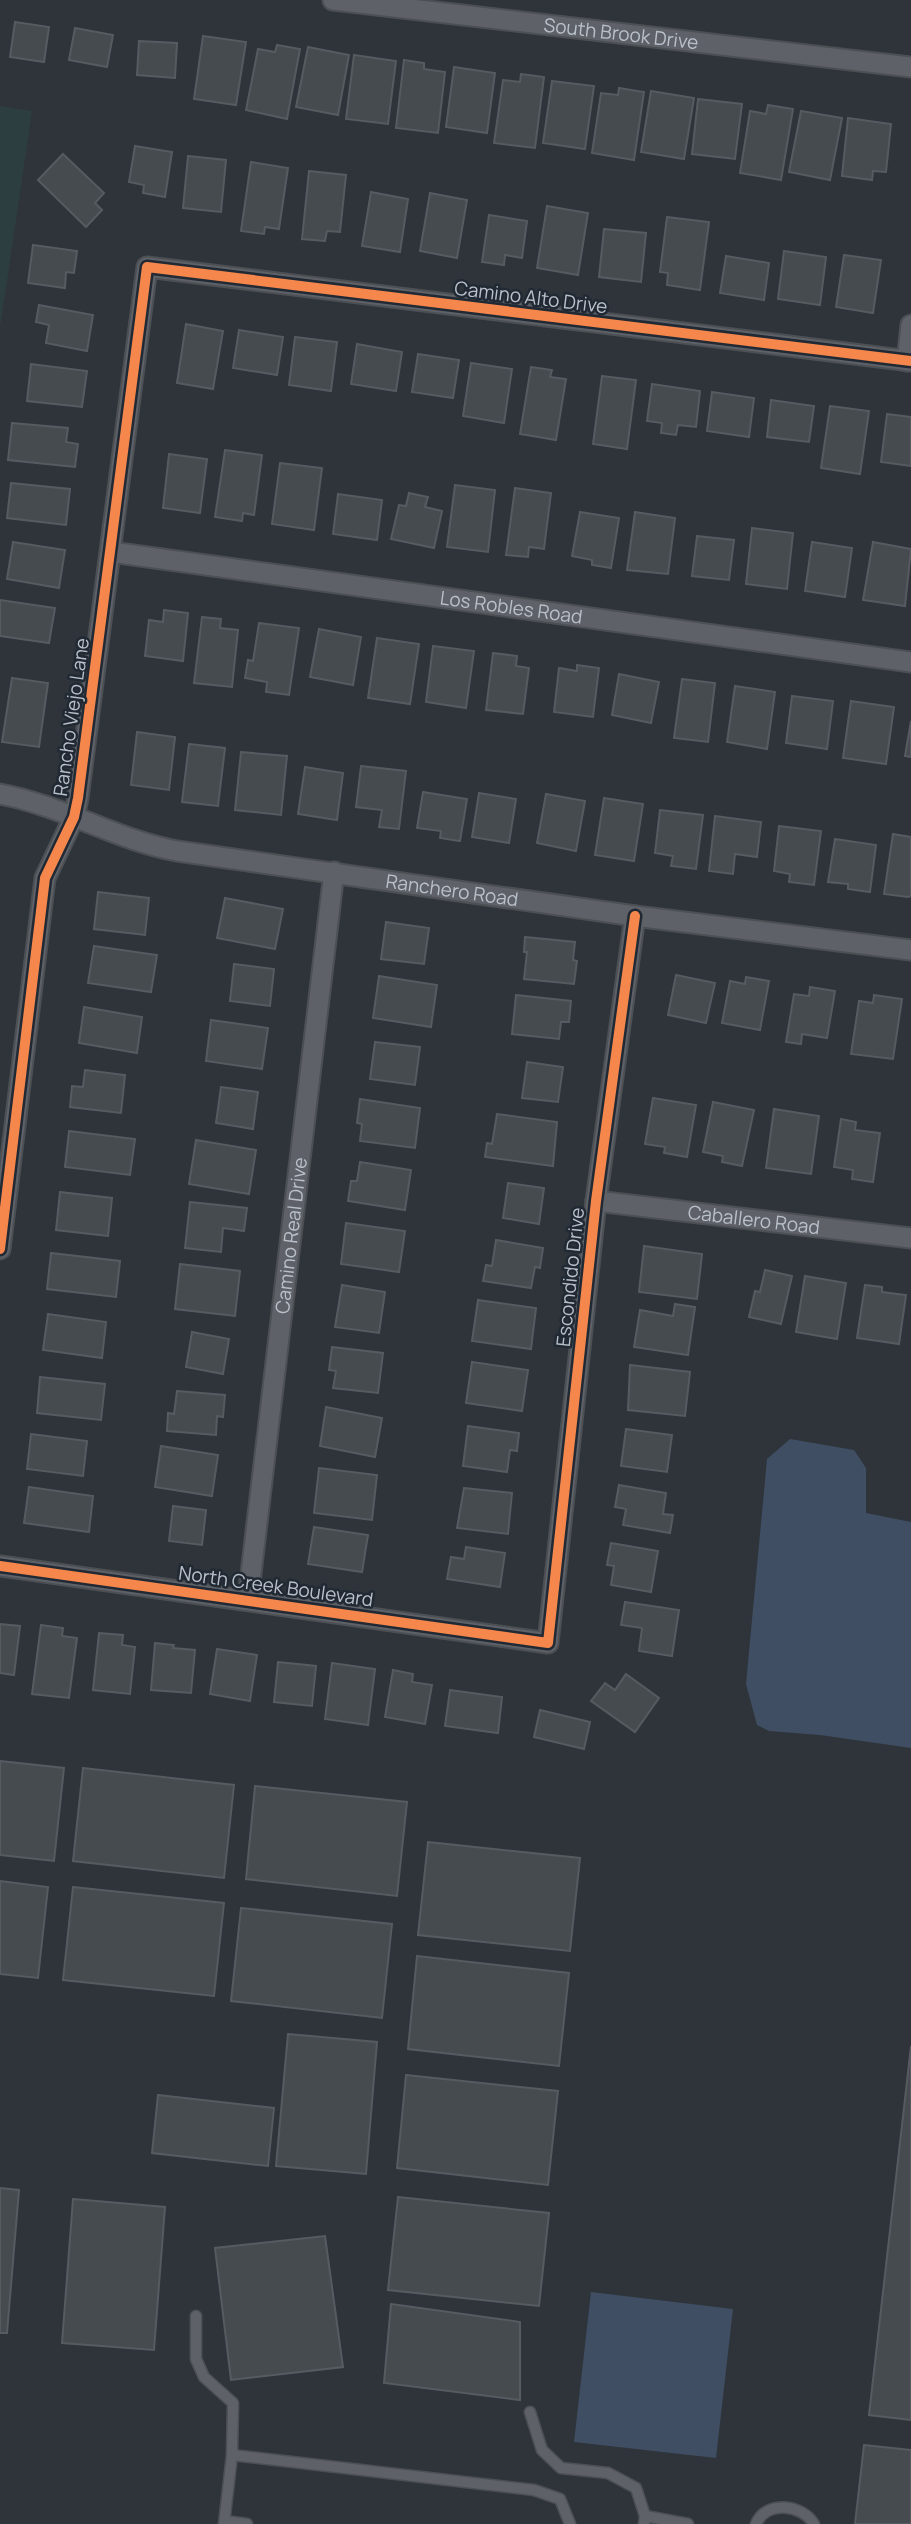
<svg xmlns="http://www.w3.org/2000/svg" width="911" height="2524" font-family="Manrope,sans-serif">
	<rect width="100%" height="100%" fill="#2e343a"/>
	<path fill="#2c3e40" d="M0,106L32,111L1,322H0Z"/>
	<g fill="#3f4e62">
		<path d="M790,1439L854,1450L866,1468V1513L911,1522V1748L820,1735L769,1731L757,1725L746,1684L767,1459Z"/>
		<path d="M591,2292L733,2309L716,2458L574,2442Z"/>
	</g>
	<g fill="#464b50" stroke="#565b61" stroke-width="2">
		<path d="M15,22L49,27L44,62L10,57Z"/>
		<path d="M75,28L113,35L107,67L69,60Z"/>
		<path d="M203,36L246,42L236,105L194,99Z"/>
		<path d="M139,41L177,43L175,78L137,75Z"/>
		<path d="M277,45L300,49L287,119L246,110L258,49L275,52Z"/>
		<path d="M308,47L349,55L338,115L296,107Z"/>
		<path d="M354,55L396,61L388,124L346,119Z"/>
		<path d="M404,60L424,63V69L445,72L438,133L396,128Z"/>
		<path d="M454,67L495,73L487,133L446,127Z"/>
		<path d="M521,74L544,77L535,148L494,143L503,80L520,82Z"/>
		<path d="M552,81L594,86L585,149L543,143Z"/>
		<path d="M619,88L644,92L634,160L592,153L601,93L618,95Z"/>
		<path d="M651,91L694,98L684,159L641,152Z"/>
		<path d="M698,99L742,104L735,159L692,154Z"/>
		<path d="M768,105L793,109L781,180L740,173L750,111L766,114Z"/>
		<path d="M801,111L842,118L830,180L789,172Z"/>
		<path d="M848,118L891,124L886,172L873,171L872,180L842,176Z"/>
		<path d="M135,146L172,152L165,197L143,193L144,185L129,182Z"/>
		<path d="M63,154L104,193L95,203L102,210L86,227L38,180Z"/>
		<path d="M188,156L226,160L221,212L183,208Z"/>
		<path d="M251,162L288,168L279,229L265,227L264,234L241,231Z"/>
		<path d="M309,171L346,175L340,232L327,231L325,241L302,239Z"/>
		<path d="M371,192L408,199L400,252L362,246Z"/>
		<path d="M430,193L467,200L457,258L420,251Z"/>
		<path d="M547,206L588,213L578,275L537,268Z"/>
		<path d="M489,215L527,221L522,258L505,255L504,265L482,262Z"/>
		<path d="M667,217L709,222L700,290L667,285L668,273L660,272Z"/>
		<path d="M604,229L646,233L641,282L599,277Z"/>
		<path d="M33,245L77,251L74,273L66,272L65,288L28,283Z"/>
		<path d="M784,251L826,257L820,305L778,299Z"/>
		<path d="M844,255L881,260L873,313L836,307Z"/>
		<path d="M726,256L769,263L764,300L720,293Z"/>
		<path d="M39,305L93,315L87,351L46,343L49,325L36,322Z"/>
		<path d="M186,324L223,331L213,389L177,383Z"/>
		<path d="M239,330L283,337L277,375L233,368Z"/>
		<path d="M295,337L337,342L331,391L289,385Z"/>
		<path d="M357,344L402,352L396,391L351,384Z"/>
		<path d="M418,354L459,360L453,398L412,392Z"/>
		<path d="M471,363L512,369L504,423L463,416Z"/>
		<path d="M31,364L87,371L82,407L27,401Z"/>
		<path d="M531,367L552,370L550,377L566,379L556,440L520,434Z"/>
		<path d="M602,376L636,380L627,449L593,444Z"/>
		<path d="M652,384L700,391L696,427L678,425L676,435L661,433L662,423L647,421Z"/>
		<path d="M712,392L754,398L749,437L707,431Z"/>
		<path d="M771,400L814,406L809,442L767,437Z"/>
		<path d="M830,406L869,411L860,474L821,468Z"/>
		<path d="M887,414L911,417V466L881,462Z"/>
		<path d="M12,423L68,428L66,442L78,444L75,467L8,460Z"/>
		<path d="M225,450L262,455L254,515L243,513L242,521L215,517Z"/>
		<path d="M169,454L207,459L200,513L163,508Z"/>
		<path d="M280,463L322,468L314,530L272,524Z"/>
		<path d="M11,483L70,489L66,525L7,518Z"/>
		<path d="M455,485L495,490L488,552L447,547Z"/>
		<path d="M515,488L551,493L544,549L529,547L528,557L506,555Z"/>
		<path d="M409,493L428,497L425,507L442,511L434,548L391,539L399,505L406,506Z"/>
		<path d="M338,494L382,500L377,540L333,534Z"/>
		<path d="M580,512L619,518L611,568L592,565V560L572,556Z"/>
		<path d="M635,512L675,518L668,574L627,570Z"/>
		<path d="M752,528L793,533L787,589L746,584Z"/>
		<path d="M697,536L734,540L729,580L692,576Z"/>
		<path d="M13,542L65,550L59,588L7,579Z"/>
		<path d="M812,542L852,548L845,597L805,591Z"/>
		<path d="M873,542L911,549L905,606L863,600Z"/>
		<path d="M0,600L55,608L49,643L0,636Z"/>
		<path d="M164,610L188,613L183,661L145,656L149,620L163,622Z"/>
		<path d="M202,617L221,619L220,628L238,630L232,687L194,683Z"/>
		<path d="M259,623L299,628L289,695L266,692L267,682L245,678L248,660L253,661Z"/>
		<path d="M319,629L361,637L353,685L310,677Z"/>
		<path d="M377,638L419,644L410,704L368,698Z"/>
		<path d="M433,646L474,651L466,708L426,702Z"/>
		<path d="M493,653L517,656L516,666L529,668L523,714L486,710Z"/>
		<path d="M577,665L599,668L593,717L554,712L559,668L577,671Z"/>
		<path d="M619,674L659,682L651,723L612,715Z"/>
		<path d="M12,678L48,683L39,747L2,742Z"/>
		<path d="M682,679L715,683L708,742L674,738Z"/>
		<path d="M735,686L775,692L767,749L727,742Z"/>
		<path d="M792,696L833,701L827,749L786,743Z"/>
		<path d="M851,701L894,707L886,764L843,758Z"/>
		<path d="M911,721V757L905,756Z"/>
		<path d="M137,732L175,737L169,790L131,785Z"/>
		<path d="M189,744L225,748L218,806L182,802Z"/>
		<path d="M241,752L287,756L281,815L235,810Z"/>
		<path d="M361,766L406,771L399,829L379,827L382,810L356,807Z"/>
		<path d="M305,767L343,773L337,820L298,814Z"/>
		<path d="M423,792L467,799L460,841L440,838L441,831L417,828Z"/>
		<path d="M479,793L516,799L509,843L472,837Z"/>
		<path d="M546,794L585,801L576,851L537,843Z"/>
		<path d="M604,798L643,804L634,861L595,855Z"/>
		<path d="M660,810L703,815L696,869L671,866L673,856L655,853Z"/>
		<path d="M715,816L761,822L757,857L735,854L733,874L709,871Z"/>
		<path d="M779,826L821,831L814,885L789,882L790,874L774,871Z"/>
		<path d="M893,834L911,837V896L908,897L884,894Z"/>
		<path d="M835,839L876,845L870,892L848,889V884L828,882Z"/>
		<path d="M98,892L149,898L145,935L94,929Z"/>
		<path d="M225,898L283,909L275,949L217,938Z"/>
		<path d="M386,922L429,928L424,964L381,959Z"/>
		<path d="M525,937L575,942L573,960L577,961L574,984L524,979L527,952H524Z"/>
		<path d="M94,946L157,955L151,992L88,983Z"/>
		<path d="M234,964L274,969L270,1006L230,1001Z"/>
		<path d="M676,975L715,983L706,1023L668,1015Z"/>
		<path d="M379,976L437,985L431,1027L373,1018Z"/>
		<path d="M746,977L769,981L760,1030L722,1023L730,981L745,984Z"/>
		<path d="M810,987L835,991L827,1038L802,1034L801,1044L786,1042L794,994L809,996Z"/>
		<path d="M516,995L571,1001L569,1022H561L559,1039L512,1034Z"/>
		<path d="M874,995L902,999L893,1059L851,1054L859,1001L873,1003Z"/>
		<path d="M84,1007L142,1017L137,1053L79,1043Z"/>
		<path d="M211,1020L268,1028L262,1069L206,1061Z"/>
		<path d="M375,1042L420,1047L415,1085L370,1079Z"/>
		<path d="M527,1062L563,1067L558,1102L522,1098Z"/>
		<path d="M85,1070L125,1075L121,1113L70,1107L72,1086L83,1087Z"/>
		<path d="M221,1087L258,1092L253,1129L216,1123Z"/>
		<path d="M653,1098L696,1105L687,1157L664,1153L665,1147L645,1144Z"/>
		<path d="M360,1099L420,1108L415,1148L360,1141L362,1124L357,1123Z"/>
		<path d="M713,1102L754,1110L742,1166L722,1162L723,1156L703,1152Z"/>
		<path d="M774,1109L819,1116L811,1174L766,1168Z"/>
		<path d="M497,1114L557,1122L553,1166L485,1157L487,1143L492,1144Z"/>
		<path d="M841,1119L856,1122L855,1130L880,1133L873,1182L852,1179L853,1170L834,1167Z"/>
		<path d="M69,1131L135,1139L130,1175L65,1167Z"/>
		<path d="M196,1140L256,1150L249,1194L189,1184Z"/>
		<path d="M360,1162L411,1170L405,1210L348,1201L351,1181H357Z"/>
		<path d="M508,1183L544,1188L539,1224L503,1218Z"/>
		<path d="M60,1192L112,1198L108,1236L56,1230Z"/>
		<path d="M190,1202L247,1208L244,1231L223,1228L221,1252L185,1248Z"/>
		<path d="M346,1223L405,1231L399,1272L341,1264Z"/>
		<path d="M496,1240L543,1248L540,1268L535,1267L531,1288L483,1281L486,1265L492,1266Z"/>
		<path d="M644,1246L702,1254L697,1299L639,1292Z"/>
		<path d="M51,1253L120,1261L116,1297L47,1289Z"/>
		<path d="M180,1264L240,1271L235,1316L175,1309Z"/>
		<path d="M765,1270L792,1276L781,1324L749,1317L755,1291L760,1292Z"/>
		<path d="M805,1276L846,1283L837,1339L796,1332Z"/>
		<path d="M342,1285L385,1292L379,1333L335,1327Z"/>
		<path d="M865,1285L882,1287V1292L906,1295L899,1344L857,1338Z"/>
		<path d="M478,1300L536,1308L531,1349L472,1341Z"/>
		<path d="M675,1304L695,1307L688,1355L634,1347L640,1310L673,1316Z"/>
		<path d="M48,1314L106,1322L102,1358L43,1350Z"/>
		<path d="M192,1332L229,1339L223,1374L186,1367Z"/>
		<path d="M332,1347L383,1353L378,1393L333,1388L336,1371L329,1370Z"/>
		<path d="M472,1362L528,1370L522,1411L466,1403Z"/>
		<path d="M630,1365L690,1372L685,1416L628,1410Z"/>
		<path d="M40,1377L105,1384L101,1420L37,1413Z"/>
		<path d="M177,1391L225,1395L223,1417L217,1416L216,1435L167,1431L168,1413L174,1414Z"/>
		<path d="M326,1407L382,1418L375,1457L320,1446Z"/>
		<path d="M468,1426L519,1433L517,1451L510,1450L507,1472L463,1466Z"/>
		<path d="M626,1429L672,1435L667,1472L621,1466Z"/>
		<path d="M31,1434L87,1441L83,1476L27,1469Z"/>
		<path d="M161,1446L218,1455L212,1496L155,1487Z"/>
		<path d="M319,1468L377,1475L372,1520L314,1513Z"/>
		<path d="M619,1485L666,1493L663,1514L673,1515L670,1533L623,1525L626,1509L615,1507Z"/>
		<path d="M29,1487L93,1496L89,1532L24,1523Z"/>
		<path d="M464,1488L512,1493L508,1534L457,1528Z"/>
		<path d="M173,1506L206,1510L202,1545L169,1541Z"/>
		<path d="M314,1527L368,1535L362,1572L308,1564Z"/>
		<path d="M611,1543L658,1551L651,1592L611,1585L614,1566L607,1565Z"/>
		<path d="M466,1547L505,1553L500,1587L447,1579L451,1557L464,1559Z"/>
		<path d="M625,1602L679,1610L672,1656L639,1651L642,1628L621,1625Z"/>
		<path d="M0,1624L20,1626L14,1675L0,1673Z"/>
		<path d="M41,1625L63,1628L62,1636L77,1638L69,1698L32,1694Z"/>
		<path d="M99,1633L123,1635L122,1645L135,1647L130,1694L93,1690Z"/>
		<path d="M155,1643L174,1645L173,1648L195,1650L191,1693L151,1690Z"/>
		<path d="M217,1649L257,1655L250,1701L210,1694Z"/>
		<path d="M278,1662L316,1666L312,1706L274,1702Z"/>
		<path d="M332,1663L375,1669L368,1725L325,1719Z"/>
		<path d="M393,1670L413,1674L412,1682L432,1685L425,1724L385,1717Z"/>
		<path d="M626,1674L659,1698L635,1732L591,1701L605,1683L615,1690Z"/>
		<path d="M450,1690L502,1697L498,1733L445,1726Z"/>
		<path d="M540,1710L590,1722L584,1749L534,1737Z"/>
		<path d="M0,1761L64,1768L54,1861L0,1855Z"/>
		<path d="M83,1768L234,1785L224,1878L73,1861Z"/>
		<path d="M255,1786L407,1802L397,1896L246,1879Z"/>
		<path d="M428,1842L580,1858L570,1951L418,1935Z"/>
		<path d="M0,1881L48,1887L38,1978L0,1974Z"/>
		<path d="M73,1887L224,1903L214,1996L63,1980Z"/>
		<path d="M241,1908L392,1924L382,2018L231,2001Z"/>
		<path d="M417,1956L569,1973L559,2066L408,2049Z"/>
		<path d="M288,2034L377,2042L366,2174L276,2166Z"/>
		<path d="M911,2046V2420L869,2415Z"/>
		<path d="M406,2075L558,2091L548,2185L397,2168Z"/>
		<path d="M158,2095L274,2108L268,2166L152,2153Z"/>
		<path d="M0,2188L19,2190L7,2333H0Z"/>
		<path d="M398,2197L549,2213L539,2306L388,2290Z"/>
		<path d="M73,2199L165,2207L154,2350L62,2343Z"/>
		<path d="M325,2236L343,2367L231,2380L215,2248Z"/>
		<path d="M391,2304L520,2322V2400L384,2383Z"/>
		<path d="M864,2445L911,2450V2524H855Z"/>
	</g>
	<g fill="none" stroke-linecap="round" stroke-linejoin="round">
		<defs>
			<g id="lane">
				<path d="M196,2316V2359L204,2377L233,2403L232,2455L224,2524"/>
				<path d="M530,2412L542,2450L561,2468L608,2473L636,2488L645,2516L644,2524"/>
				<path d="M232,2455L534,2490L560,2499L570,2524"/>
				<path d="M645,2516L688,2524"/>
				<path d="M225,2521L247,2524"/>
				<path d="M756,2524C766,2500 802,2504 814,2524"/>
			</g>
			<g id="street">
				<path id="s1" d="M333,0L911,67"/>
				<path d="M907,361L911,325"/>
				<path id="s2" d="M111,552L911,662"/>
				<path id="s3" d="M0,794C61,805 116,840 177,851L635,916L911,950"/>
				<path id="s4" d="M596,1201L911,1238"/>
				<path d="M0,1249L45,878L74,817L78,798L147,267L911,361"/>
				<path d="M0,1566L548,1643L596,1201L635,916"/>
				<path id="s5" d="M248,1599L334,872"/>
			</g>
		</defs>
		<use href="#lane" stroke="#4c5054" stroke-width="13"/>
		<use href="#street" stroke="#4c5054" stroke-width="23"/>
		<use href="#lane" stroke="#5e6268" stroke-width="10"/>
		<use href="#street" stroke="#5e6268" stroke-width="19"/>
		<defs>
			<g id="cycleway">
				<path d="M0,1249L45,878L74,817L78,798L147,267L911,361"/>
				<path d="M0,1566L548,1643L596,1201L635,916"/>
			</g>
		</defs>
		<use href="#cycleway" stroke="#212a34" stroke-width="15"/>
		<use href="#cycleway" stroke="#f5874c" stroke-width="10"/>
	</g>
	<g text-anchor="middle" stroke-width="5" stroke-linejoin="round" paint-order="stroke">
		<g font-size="19" fill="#b9c0c9" stroke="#212a34">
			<text dy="7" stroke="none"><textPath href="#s1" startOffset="290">South Brook Drive</textPath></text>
			<text transform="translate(531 297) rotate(7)" y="7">Camino Alto Drive</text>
			<text dy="7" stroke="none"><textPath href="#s2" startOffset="404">Los Robles Road</textPath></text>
			<text transform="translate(71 717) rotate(-82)" y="7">Rancho Viejo Lane</text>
			<text dy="7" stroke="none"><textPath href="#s3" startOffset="464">Ranchero Road</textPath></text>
			<text dy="7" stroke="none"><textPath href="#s4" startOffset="159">Caballero Road</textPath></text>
			<text dy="7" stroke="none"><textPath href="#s5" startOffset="366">Camino Real Drive</textPath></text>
			<text transform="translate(570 1277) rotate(-84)" y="7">Escondido Drive</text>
			<text transform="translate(276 1586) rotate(8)" y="7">North Creek Boulevard</text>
		</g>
	</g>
</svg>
